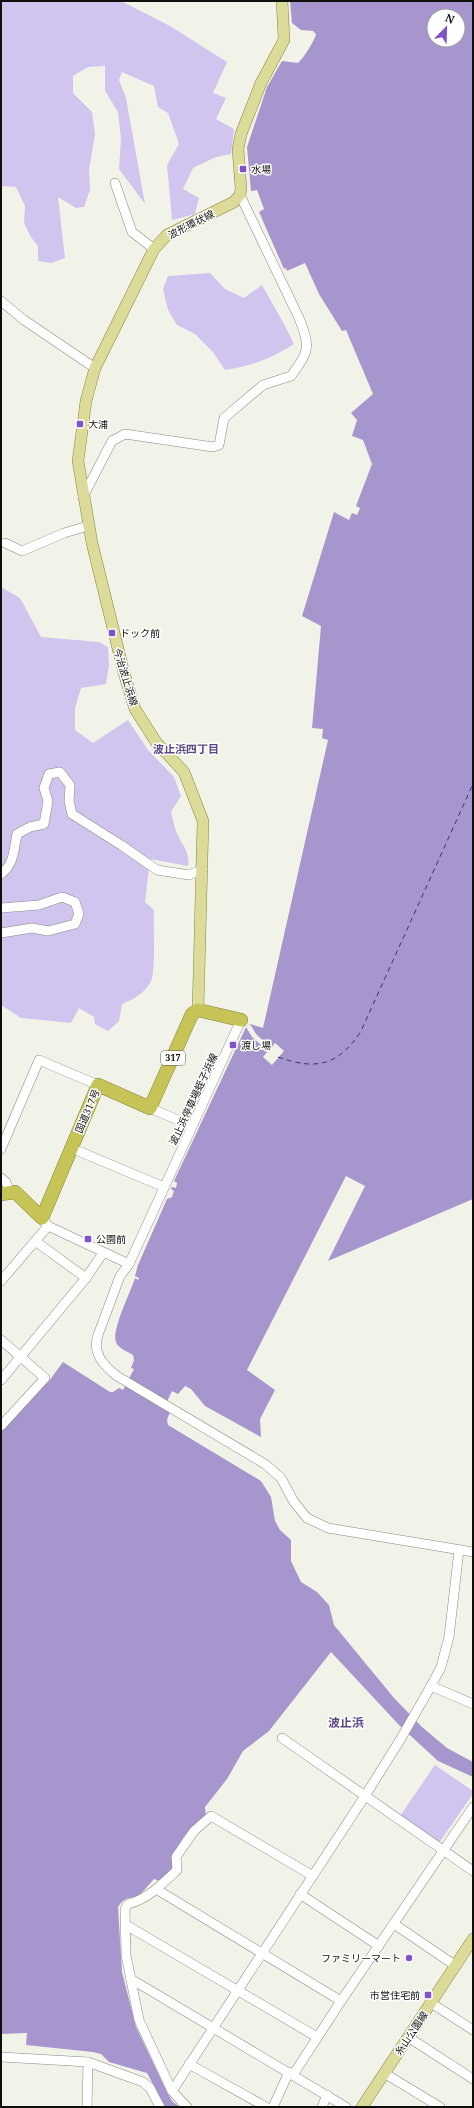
<svg xmlns="http://www.w3.org/2000/svg" width="474" height="2108" font-family="'Noto Serif','Noto Sans JP',serif">
	<rect width="100%" height="100%" fill="#f2f3e8"/>
	<g fill="#d1c4ef">
		<path d="M1,1H121L170,26L227,62L213,93L226,98L216,119L234,129L231,154L216,157L193,168L183,189L199,198L195,214L172,220L167,165L179,144L168,113L158,107L154,86L122,72L119,80L126,98L145,204L119,169L121,139L118,112L105,91V66L88,67L73,76V93L92,112L95,135L89,170L90,190L84,207L76,208L58,197L65,258L51,263L38,261V246L31,237L24,223L25,206L16,187L1,186Z"/>
		<path d="M210,273L225,289L244,298L262,285L284,324L294,344C270,359 252,366 225,370L213,352L195,334L177,325L168,310L163,289L168,276Z"/>
		<path d="M1,587L20,598L41,637L99,642L108,647L109,665L106,684L81,688L75,708V730L93,743L128,720L148,750L174,777L181,796L171,812C173,819 174,827 177,834C183,846 190,852 188,866L150,859L145,902L154,910C153,925 156,970 151,981C145,993 134,999 122,1004L119,1021L108,1031L95,1024L94,1017L79,1008L71,1023L21,1018L1,1005Z"/>
		<path d="M435,1765L473,1791V1794L439,1843L400,1816Z"/>
	</g>
	<path fill="#a796cd" fill-rule="evenodd" d="M290,1H473V1199L328,1261L365,1186L346,1176L247,1370L275,1390L260,1419L261,1437L205,1406L191,1389L185,1386L178,1394L172,1391L164,1408L170,1412L167,1420L168,1425L261,1481L271,1497L275,1521L280,1530L291,1540V1561L301,1582L317,1592L329,1605L334,1625L394,1698L422,1727L447,1748L473,1762V1777L438,1761L399,1725L331,1652L269,1731L243,1751L227,1779L205,1807L206,1816L185,1835L172,1855L173,1868L160,1881L154,1879L138,1897C128,1897 123,1899 118,1907L122,1972L136,2027L169,2096L173,2102L180,2107H165L147,2073L109,2062L101,2054L93,2052L26,2045L27,2033L1,2034V1429L49,1381L63,1362L110,1392H113L119,1388L123,1390L134,1369L131,1368L134,1360L133,1355C128,1352 118,1348 116,1342C111,1331 131,1291 135,1278L138,1280L139,1278L135,1276L138,1265L167,1199L172,1197L174,1191L171,1189L172,1187L176,1188L177,1183L174,1181L246,1027L250,1024L263,1028L328,740L322,738L323,729L312,728L321,626L302,616L334,512L349,520L352,513L357,515L360,508L356,506L372,464L363,440L352,436L357,420L351,413L373,394L346,330L342,331L319,294L305,263L287,271L286,268L284,269L259,212L264,209L257,190L251,191L247,147L267,87L282,61L298,63C303,59 315,40 316,34L313,31L301,30L292,23ZM434,16H458V40H434Z"/>
	<path fill="#f2f3e8" d="M250,1024L256,1034L271,1048L275,1043L284,1051L272,1065L263,1057L268,1051L252,1037L246,1027Z"/>
	<g fill="none" stroke-linecap="round" stroke-linejoin="round">
		<path stroke="#472c6f" stroke-width="1" stroke-dasharray="5 4" stroke-linecap="butt" d="M278,1057C317,1071 339,1065 361,1031L473,784"/>
		<defs>
			<g id="minor">
				<path d="M115,183L132,232L154,249"/>
				<path d="M1,301L24,320L95,368"/>
				<path d="M83,497L112,441L125,434L213,447L219,445L224,418L263,385L291,376C309,351 311,348 299,318L240,195"/>
				<path d="M5,543L22,551L64,533L88,526"/>
				<path d="M1,874C14,865 14,849 17,834L30,827L44,824L48,801L44,788L49,774L60,772L70,785L69,801L72,814L121,845L157,870L189,875L203,869"/>
				<path d="M1,908L39,905L62,897L75,902L79,914L75,924L48,931L32,928L1,933"/>
				<path d="M241,1020L129,1264L120,1276L98,1335C92,1353 103,1365 117,1376L265,1464L281,1478L294,1502L307,1518L328,1528L473,1552"/>
				<path d="M150,1108L192,1126"/>
				<path d="M71,1148L164,1187"/>
				<path d="M1,1149L39,1060L98,1085"/>
				<path d="M1,1178L6,1182L9,1191"/>
				<path d="M42,1218L48,1226L129,1264"/>
				<path d="M35,1241L86,1278"/>
				<path d="M1,1281L48,1226"/>
				<path d="M1,1340L45,1378L1,1426"/>
				<path d="M1,1380L86,1278L103,1253"/>
				<path d="M431,1686L441,1667L449,1637L459,1550"/>
				<path d="M282,1738L473,1871"/>
				<path d="M156,1889L341,2001"/>
				<path d="M300,1894L379,1946"/>
				<path d="M394,1924L456,1966"/>
				<path d="M126,1925L317,2037"/>
				<path d="M131,1979L346,2107"/>
				<path d="M431,2003L473,2030"/>
				<path d="M408,2037L473,2079"/>
				<path d="M1,2057L88,2062L143,2082L150,2088L160,2107"/>
				<path d="M189,2064L266,2107"/>
				<path d="M384,2073L440,2107"/>
				<path d="M293,2075L341,2001L473,1807"/>
				<path d="M172,2091L365,1796L400,1740L431,1686L473,1704"/>
				<path d="M87,2107L88,2062"/>
				<path d="M187,2107L172,2091L139,2020L126,1955L125,1909L128,1904C148,1899 162,1884 177,1870L176,1857L194,1831L211,1816L313,1876"/>
				<path d="M273,2107L289,2072"/>
				<path d="M322,2107L327,2095"/>
			</g>
			<g id="major">
				<path d="M198,1010L203,821L184,772L156,742L135,709L124,673L92,543L78,461L86,401L95,368L154,249L167,235L234,202L240,195L241,188L238,149L241,134L261,83L284,40L282,1"/>
				<path d="M362,2107L473,1939"/>
			</g>
			<path id="highway" d="M1,1194L15,1192L42,1218L98,1085L150,1108L192,1014L198,1010L241,1020"/>
		</defs>
		<use href="#minor" stroke="#898980" stroke-width="10"/>
		<use href="#major" stroke="#86843d" stroke-width="12"/>
		<use href="#highway" stroke="#86843d" stroke-width="14"/>
		<use href="#minor" stroke="#fff" stroke-width="9"/>
		<use href="#major" stroke="#dddb9a" stroke-width="11"/>
		<use href="#highway" stroke="#c6c357" stroke-width="13"/>
	</g>
	<g fill="#8252cb" stroke="#fff" stroke-width="1.5">
		<rect x="239" y="165" width="8" height="8" rx="2"/>
		<rect x="76" y="420" width="8" height="8" rx="2"/>
		<rect x="108" y="629" width="8" height="8" rx="2"/>
		<rect x="229" y="1041" width="8" height="8" rx="2"/>
		<rect x="84" y="1235" width="8" height="8" rx="2"/>
		<circle cx="409" cy="1958" r="4"/>
		<rect x="424" y="1991" width="8" height="8" rx="2"/>
	</g>
	<g text-anchor="middle" stroke-width="3" stroke-linejoin="round" paint-order="stroke">
		<rect fill="#fff" stroke="#575755" stroke-width="1" x="161" y="1051" width="24" height="14" rx="3"/>
		<g font-size="9" font-weight="bold" fill="#0f0f0c">
			<text x="173" y="1061">317</text>
		</g>
		<g font-size="10" fill="#0f0f0c" stroke="#fff" text-anchor="start">
			<text x="251" y="173">水場</text>
			<text x="88" y="428">大浦</text>
			<text x="120" y="637">ドック前</text>
			<text x="241" y="1049">渡し場</text>
			<text x="96" y="1243">公園前</text>
			<text x="401" y="1962" text-anchor="end">ファミリーマート</text>
			<text x="420" y="1999" text-anchor="end">市営住宅前</text>
		</g>
		<g font-size="10" fill="#0f0f0c" stroke="#fff">
			<text transform="translate(191 224) rotate(-27)" y="4">波形環状線</text>
			<text transform="translate(126 677) rotate(73)" y="4">今治波止浜線</text>
			<text transform="translate(193 1099) rotate(-65)" y="4">波止浜停車場蛭子浜線</text>
			<text transform="translate(87 1111) rotate(-67)" y="4">国道317号</text>
			<text transform="translate(411 2033) rotate(-56)" y="4">糸山公園線</text>
		</g>
		<g font-size="11" font-weight="bold" fill="#5c4684" stroke="#fff">
			<text x="186" y="753">波止浜四丁目</text>
		</g>
		<g font-size="12" font-weight="bold" fill="#5c4684" stroke="#fff">
			<text x="346" y="1727">波止浜</text>
		</g>
	</g>
	<rect width="474" height="2108" fill="none" stroke="#0f0f0c" stroke-width="4"/>
	<g transform="translate(446 28) rotate(23)"><circle r="19" fill="#ffffff" stroke="#9f9f9e"/>
	<path d="M0-3L7 15L0 10L-7 15Z" fill="#8252cb"/>
	<text y="-6" font-size="11" font-weight="bold" text-anchor="middle" fill="#0f0f0c">N</text>
	</g>
</svg>
